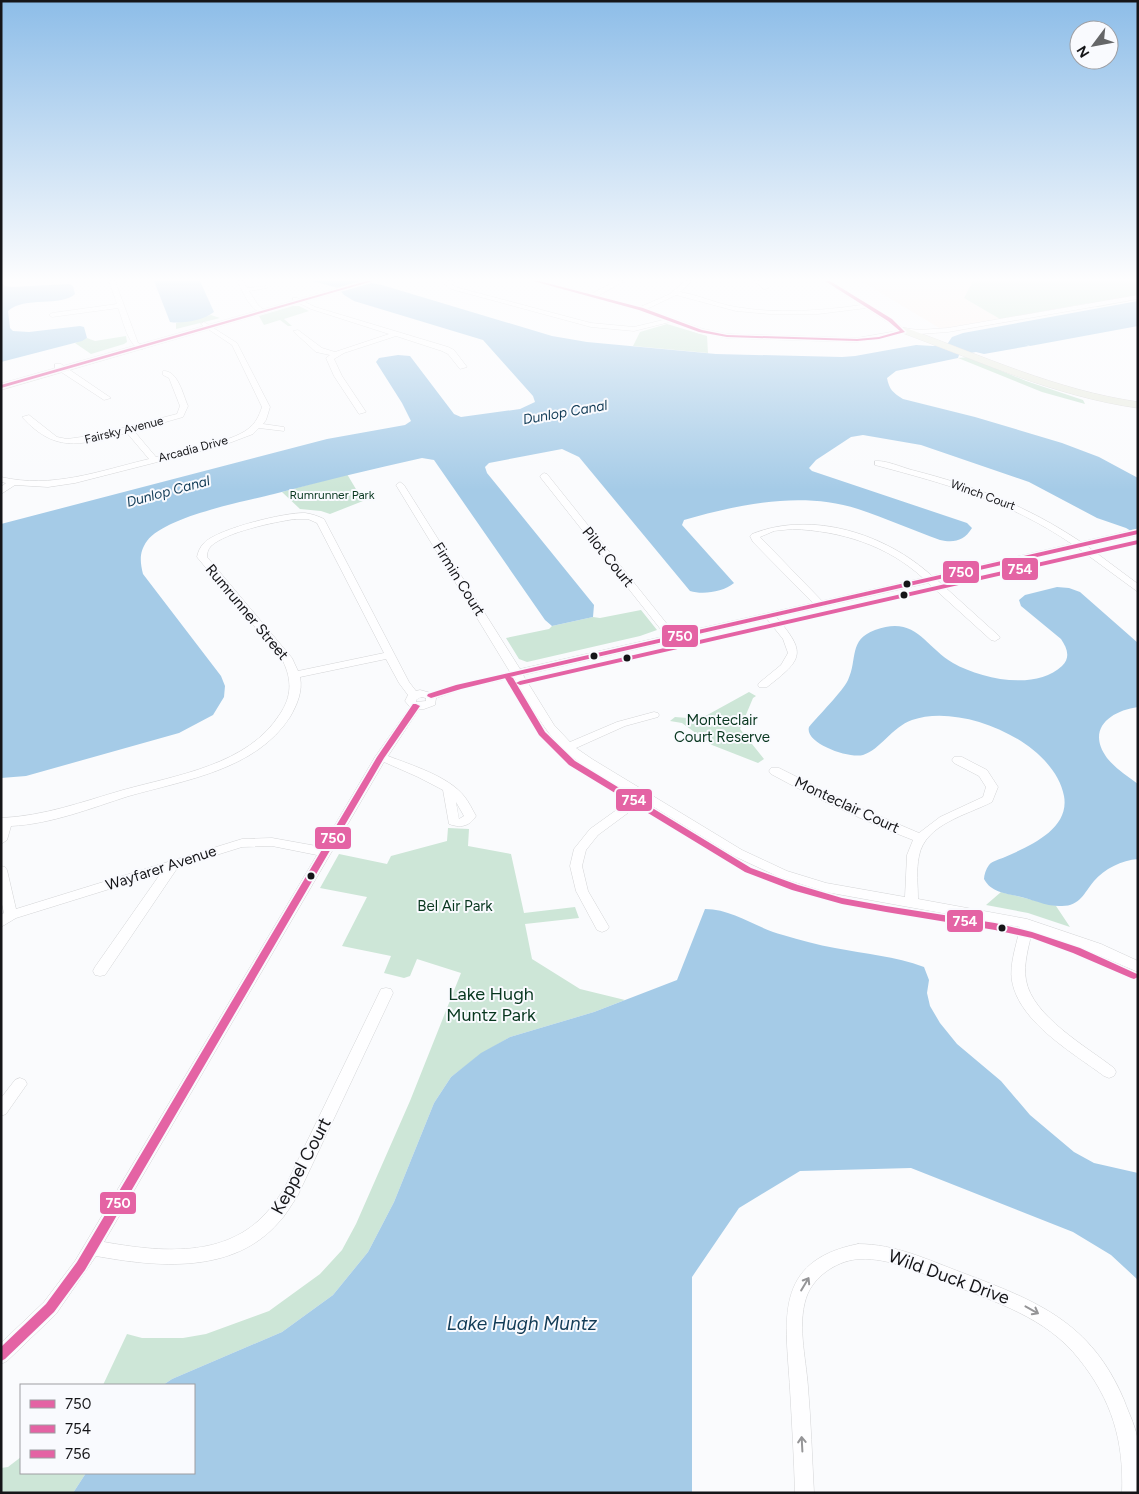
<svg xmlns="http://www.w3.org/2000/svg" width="1139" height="1494" font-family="Figtree,sans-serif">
	<rect width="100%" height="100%" fill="#fafbfd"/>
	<path fill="#fcf3ee" d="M861,281H973L964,298L1000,319L941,329Z"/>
	<g fill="#cde6d7">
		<path d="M973,281H1138V299L1098,307L1089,303L1000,319L964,298Z"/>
		<path d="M293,306H299L309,311L284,319L292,326H288L280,320L264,325L259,316Z"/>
		<path d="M211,315L220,318L176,329V323Z"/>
		<path d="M667,324L707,336L708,353L633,346L640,332Z"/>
		<path d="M126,336L127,342L124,344L91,354L75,343L87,338L95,341Z"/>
		<path d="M968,357L1026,381L1083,400L1085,404L1042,392L958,358Z"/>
		<path d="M347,474L363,501L330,514L321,511L300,509L282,492Z"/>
		<path d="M641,610L657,630L640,636L527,662L519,659L506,638L549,629L552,626L593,617L600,618Z"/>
		<path d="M749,692L756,696L753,698L740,729L764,759L758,763L712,745L682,723L670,721L675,717L700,719Z"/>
		<path d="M448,828L469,829L468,846L511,854L524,913L575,907L579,918L525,924L532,959L580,989L625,1000L594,1012L510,1037L481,1054L451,1077L434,1103L394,1202L368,1252L333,1295L282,1332L172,1379L163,1385H103L127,1334L142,1338H183L206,1334L269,1311L320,1274L342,1250L356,1224L410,1101L461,973L417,959L410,976L404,978L384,973L391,956L342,946L367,897L320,888L339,854L387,864L391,856L447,841Z"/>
		<path d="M1001,892L1056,906L1070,927L1028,913L986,905Z"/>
		<path d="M21,1457V1473H86L73,1493H1V1468L8,1467Z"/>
	</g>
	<g fill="#a5cbe7">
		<path d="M1,281L5,286L12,287L69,284L73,286L75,294C62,307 24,296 8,311L10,328L13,331L29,332L80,326L84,327L87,338L82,341L1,362Z"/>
		<path d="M154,281H200L214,312C204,320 183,324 170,322Z"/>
		<path d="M312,281H360L382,285L552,336L587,342L716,354L842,357L855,356L916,345L933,346L948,343L952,337L963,333L1138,301V326L1030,346L1025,344L1029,346L984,354L976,352L959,355L958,358L896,371L887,378C889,389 893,393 903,399L975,417L1062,443L1099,457L1138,478V535L1126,528L1097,518L1029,482L921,445L863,435L851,437L816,460L809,468L812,471L967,523L972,528C964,541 954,543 940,540C913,530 885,518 858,509C801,491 740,504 684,520L682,525L734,583C723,592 703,595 690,591L579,457L562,449L489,463L485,467L487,473L594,605L593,617L552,626L545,620L434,460L422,458C372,469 323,481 274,494C243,502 166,516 147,541C139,552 140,562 143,574L221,676L225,686L224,697L213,715L179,733L26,776L1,778V524L327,439L405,425L411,421L402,403L376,362L379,358L398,355L410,356L454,414L461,417L520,409L535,402L533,396L483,340L354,301L344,295L338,288Z"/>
		<path d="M1057,587L1069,588L1080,592L1138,643V707C1110,711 1086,729 1107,758C1115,768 1127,776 1138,784V859C1122,860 1104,869 1094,881C1084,893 1080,906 1062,906C1047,907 1032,899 1017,896C1004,893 991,892 984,879C984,875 986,869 989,865C992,861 1001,859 1005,857C1030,846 1070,829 1064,796C1054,742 961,702 912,720C892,727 880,750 863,755C849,759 804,743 809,727C818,716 843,691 848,680C858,659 848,640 875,630C916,615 924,646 953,663C981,679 1036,691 1062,666C1071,657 1067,648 1061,639L1021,606L1019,600L1025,595Z"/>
		<path d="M705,909C733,909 756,928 783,935C800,940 818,945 835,948C865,954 895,956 924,967L929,980L927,993L930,1006L940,1023L957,1044L1001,1081L1030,1115L1074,1152L1094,1163L1138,1173V1280L1111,1255L1073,1232L911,1168L800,1171L739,1208L692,1277V1493H73L86,1473H194V1385H163L172,1379L282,1332L333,1295L368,1252L394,1202L434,1103L451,1077L481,1053L510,1037L594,1012L677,980Z"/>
	</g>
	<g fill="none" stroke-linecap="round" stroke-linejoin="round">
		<defs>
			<g id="minor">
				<path d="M109,281H115L138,343L143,345V349C128,349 123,319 118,308L52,317L49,315L52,313L117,304Z"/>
				<path d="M237,281H243L247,288L267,286V288L249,291L258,305L265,311V313C251,314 243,291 237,281Z"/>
				<path d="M449,281H456L452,284L455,287L591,323L634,327L663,320L639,310L532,281H542L591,294L616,281H624L598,296L640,307L670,294L685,281H692L680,292C699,295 717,304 736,307C777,314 820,311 861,305L824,281H831L892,319L903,328L919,330L948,328L1138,295V299L948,332L919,334L901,331L866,308L818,314H769L736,311L676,295L647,309L703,329L727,334L857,338L897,331L900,333L857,342L727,338L699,332L670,322L634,331L591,327L451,289L445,284Z"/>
				<path d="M754,281H761L769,288L764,289Z"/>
				<path d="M293,298H297L315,307L448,347L454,350L467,367L460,369L448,354L442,351L396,336L344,353L334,359L342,376L366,412L359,414L334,376L326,358L330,355L316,352L293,331L298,330L322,348L335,352L389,334L311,309L293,300Z"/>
				<path d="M204,322L237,343L270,407L266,420L263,424L284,427V431L259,428L253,434L224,445L75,483L48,487L15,485L1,494V487L6,483L1,482V477C52,489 99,471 149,459L127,433C82,444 57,455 22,417L29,415L57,437L67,439L96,435L169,416L177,414L180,406L169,378L163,375V371C178,370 183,395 188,406L183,417L134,431L156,457C178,452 232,442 248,429C256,423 259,416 262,407L232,345L202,325L201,324Z"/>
				<path d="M55,364H61L111,398L104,400L55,368Z"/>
				<path d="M875,461C886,460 901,467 912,470C975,486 1027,506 1081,542L1138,529V535L1087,546L1138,584V592L1078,548L937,580L999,636L1000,638L995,641L991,640L928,583L776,617C807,653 803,659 767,687H759L758,685L759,683L781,665L788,653L783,639L767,619L523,675L554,725L570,742L617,722L654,712L658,713L659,715L658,717L625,726L576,748L592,759L742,850L787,871L826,883L905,897L907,855L913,840C864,821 817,799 771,774L769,771L771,768H779L851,804L919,833L940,817L983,797L986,787L979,776L954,763L952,760L954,757H962L987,770L998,787L992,802C967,815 925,824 919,856C916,870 918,885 918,899L1027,919L1101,944L1138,961V972L1091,952L1032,931C1029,946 1023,964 1026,980C1032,1016 1087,1047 1114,1068L1116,1072L1114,1076L1109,1078L1104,1076C1073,1053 1019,1022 1012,981C1009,964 1017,944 1020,927L826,892L779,877L734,856L644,801L598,835L586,850L582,866L588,891L609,927L607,930L602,932L597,930L576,891L570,866L574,849L590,829L636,796C612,782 585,769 564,750C543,730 529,702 514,677L462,689L436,698L435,705L424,709H419L388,756C411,765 448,776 464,796C469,802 472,809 476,816C469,827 460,828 449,824L443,790L418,777L384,762L104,1242C160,1252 226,1259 267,1212C274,1205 280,1195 285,1187L381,989L386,988L391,989L393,993L297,1197C291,1205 286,1215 279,1222C233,1275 157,1267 96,1256L56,1314L7,1361L1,1364V1343L44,1302L75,1261L317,855L272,846L242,847L178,867L105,975L100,976L95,975L93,971L95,967L161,873L16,918L1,927V915L4,913L1,900V866L5,867L7,870L16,909L242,839L272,838L322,847L375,757L410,707L405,701L408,695L399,683L386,659L300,677C303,691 297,705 290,717C256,770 185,780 129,796C91,808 52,824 11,826L7,840L1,844V818C44,816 82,802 123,790C177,775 248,765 280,714C292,696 292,680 283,661L197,557C198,552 200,547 204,543C217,529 286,512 305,513C312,514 318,516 324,519L409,682L416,691L420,690L431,693L510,672L396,485L400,482L404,485L520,669L666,636L541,478L540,476L544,473L547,474L675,634L813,603L753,542L750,536L752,534C812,510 886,534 932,576L1072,544C1007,500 949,485 875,465ZM295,519H308L317,523L384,653L298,671L292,658L207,557C207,553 208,549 211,546C226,532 274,522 295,519ZM793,529C841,531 887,545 923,578L822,601L760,537L774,531ZM421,697L426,698V701L416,702V700ZM456,802L464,816L459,819Z"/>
				<path d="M20,1078L25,1080L27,1084L6,1114L1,1116V1098L15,1080Z"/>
				<path d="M858,1244C896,1244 928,1260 963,1273C1037,1301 1091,1322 1124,1400C1129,1414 1137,1429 1138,1443C1139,1460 1138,1476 1138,1493H1122C1124,1441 1112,1400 1079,1359C1046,1317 995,1302 947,1283C919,1272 890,1258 860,1259C839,1260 817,1274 808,1293C796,1321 806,1357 808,1387C811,1422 812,1457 814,1493H795C794,1458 792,1424 790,1389C786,1321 772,1261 858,1244Z"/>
			</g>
			<g id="major">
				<path d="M363,281H375L1,390V384Z"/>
				<path d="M900,328H906C983,356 1056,390 1138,402V408C1054,396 979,361 900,332Z"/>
			</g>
		</defs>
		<use href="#minor" stroke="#d4d5d7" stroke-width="1"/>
		<use href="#major" stroke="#d8d8d9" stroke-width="1"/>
		<use href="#minor" fill="#fefeff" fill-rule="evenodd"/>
		<use href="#major" fill="#eaede3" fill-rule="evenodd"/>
		<defs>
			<g id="bus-1">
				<path d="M1138,530V534L518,675L461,689L431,698L427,696L428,694L456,685L518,671Z"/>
				<path d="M413,704H416L420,706L384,758L85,1270L54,1312L5,1359L1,1361V1347L46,1304L77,1262L377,757Z"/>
			</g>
			<g id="bus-2">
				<path d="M1138,540V544L520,685L516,683L520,681Z"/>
				<path d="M509,676L513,678L545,732L575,761L751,868L798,885L842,898L886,906L995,923L1032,932L1080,948L1137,974L1138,977L1134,979L1131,978L1073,953L1032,938L995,930L886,912L842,904L792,890L745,872L569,765L539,735L505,678Z"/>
			</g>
			<g id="bus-3">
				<path d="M367,281H373L1,388V385Z"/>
				<path d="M533,281H539L643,308L702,330L727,335L857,339L879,337L900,331L888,321L825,281H830L892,319L905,332L879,339L857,341L727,337L699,332L639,310Z"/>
			</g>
		</defs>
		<use href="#bus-1" stroke="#f9fafe" stroke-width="3"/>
		<use href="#bus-2" stroke="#f9fafe" stroke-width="3"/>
		<use href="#bus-3" stroke="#f9fafe" stroke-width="3"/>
		<use href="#bus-1" fill="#e463a4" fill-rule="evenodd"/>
		<use href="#bus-2" fill="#e463a4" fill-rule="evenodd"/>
		<use href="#bus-3" fill="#e463a4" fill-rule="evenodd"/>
	</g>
	<defs><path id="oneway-shaft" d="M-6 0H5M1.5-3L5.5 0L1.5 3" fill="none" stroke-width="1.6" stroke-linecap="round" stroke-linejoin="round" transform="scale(1.25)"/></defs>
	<g stroke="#959597">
		<use href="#oneway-shaft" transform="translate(805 1284) rotate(-59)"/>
		<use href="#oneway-shaft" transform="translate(1032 1310) rotate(29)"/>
		<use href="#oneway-shaft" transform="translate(802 1444) rotate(-93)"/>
	</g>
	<linearGradient id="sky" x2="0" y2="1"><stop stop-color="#8dbde8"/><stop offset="0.57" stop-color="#fdfdfe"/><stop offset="1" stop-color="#fdfdfe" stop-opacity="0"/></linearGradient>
	<rect width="1139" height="490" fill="url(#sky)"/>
	<g fill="#151518" stroke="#f9fafe" stroke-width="2">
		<circle cx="907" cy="584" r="4.5"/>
		<circle cx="904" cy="595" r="4.5"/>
		<circle cx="594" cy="656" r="4.5"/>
		<circle cx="627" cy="658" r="4.5"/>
		<circle cx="311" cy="876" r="4.5"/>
		<circle cx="1002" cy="928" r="4.5"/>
	</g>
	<g text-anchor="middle" stroke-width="4" stroke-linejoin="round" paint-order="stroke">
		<g font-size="12" fill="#151518" stroke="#f9fafe">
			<text transform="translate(124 430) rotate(-14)" y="4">Fairsky Avenue</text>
			<text transform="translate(193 449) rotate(-15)" y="4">Arcadia Drive</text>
			<text transform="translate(983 495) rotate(20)" y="4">Winch Court</text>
		</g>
		<g font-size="12" fill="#08371f" stroke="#f9fafe">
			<text x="332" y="499">Rumrunner Park</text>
		</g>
		<g font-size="14" font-style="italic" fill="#123c57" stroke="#f9fafe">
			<text transform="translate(565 412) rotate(-10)" y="5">Dunlop Canal</text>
			<text transform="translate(168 491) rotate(-15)" y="5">Dunlop Canal</text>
		</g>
		<g font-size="15" fill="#151518" stroke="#f9fafe">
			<text transform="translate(608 557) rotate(51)" y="5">Pilot Court</text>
			<text transform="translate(459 579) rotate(58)" y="5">Firmin Court</text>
			<text transform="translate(247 612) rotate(50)" y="5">Rumrunner Street</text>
			<text transform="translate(847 805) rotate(25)" y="5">Monteclair Court</text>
			<text transform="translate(161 868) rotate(-18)" y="5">Wayfarer Avenue</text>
		</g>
		<g font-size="15" fill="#08371f" stroke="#f9fafe">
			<text x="722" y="725">Monteclair<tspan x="722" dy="17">Court Reserve</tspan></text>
			<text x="455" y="911">Bel Air Park</text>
		</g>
		<g font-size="18" fill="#08371f" stroke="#f9fafe">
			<text x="491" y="1000">Lake Hugh<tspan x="491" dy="21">Muntz Park</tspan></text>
		</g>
		<g font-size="18" fill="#151518" stroke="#f9fafe">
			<text transform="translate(301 1166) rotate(-62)" y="6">Keppel Court</text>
			<text transform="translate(949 1277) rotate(20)" y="6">Wild Duck Drive</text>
		</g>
		<g font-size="19" font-style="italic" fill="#123c57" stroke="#f9fafe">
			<text x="522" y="1330">Lake Hugh Muntz</text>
		</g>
	</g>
	<g stroke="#f9fafe" stroke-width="2">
		<rect x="1001" y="557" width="38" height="24" rx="5" fill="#e463a4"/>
		<rect x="942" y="560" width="38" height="24" rx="5" fill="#e463a4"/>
		<rect x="661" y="624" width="38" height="24" rx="5" fill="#e463a4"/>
		<rect x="615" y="788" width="38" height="24" rx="5" fill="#e463a4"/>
		<rect x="314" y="826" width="38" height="24" rx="5" fill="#e463a4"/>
		<rect x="946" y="909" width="38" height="24" rx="5" fill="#e463a4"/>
		<rect x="99" y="1191" width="38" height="24" rx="5" fill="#e463a4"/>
	</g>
	<g font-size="14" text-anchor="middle" font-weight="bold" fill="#fff">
		<text x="1020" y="574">754</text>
		<text x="961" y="577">750</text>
		<text x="680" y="641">750</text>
		<text x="634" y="805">754</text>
		<text x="333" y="843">750</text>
		<text x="965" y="926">754</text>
		<text x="118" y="1208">750</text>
	</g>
	<rect width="1139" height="1494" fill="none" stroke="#151518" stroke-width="5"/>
	<rect x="20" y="1384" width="175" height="90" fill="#f9fafe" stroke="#9e9ea2"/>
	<rect x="30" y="1400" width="25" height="8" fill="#e463a4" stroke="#9e9ea2"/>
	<text x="65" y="1409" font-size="15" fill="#151518">750</text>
	<rect x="30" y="1425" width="25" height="8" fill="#e463a4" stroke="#9e9ea2"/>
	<text x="65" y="1434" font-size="15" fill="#151518">754</text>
	<rect x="30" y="1450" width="25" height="8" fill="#e463a4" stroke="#9e9ea2"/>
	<text x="65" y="1459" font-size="15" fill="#151518">756</text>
	<g transform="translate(1094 45) rotate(238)"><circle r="24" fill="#f9fafe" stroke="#9e9ea2"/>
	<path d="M0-4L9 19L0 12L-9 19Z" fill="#656668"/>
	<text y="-8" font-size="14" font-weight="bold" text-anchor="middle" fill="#151518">N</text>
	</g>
</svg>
